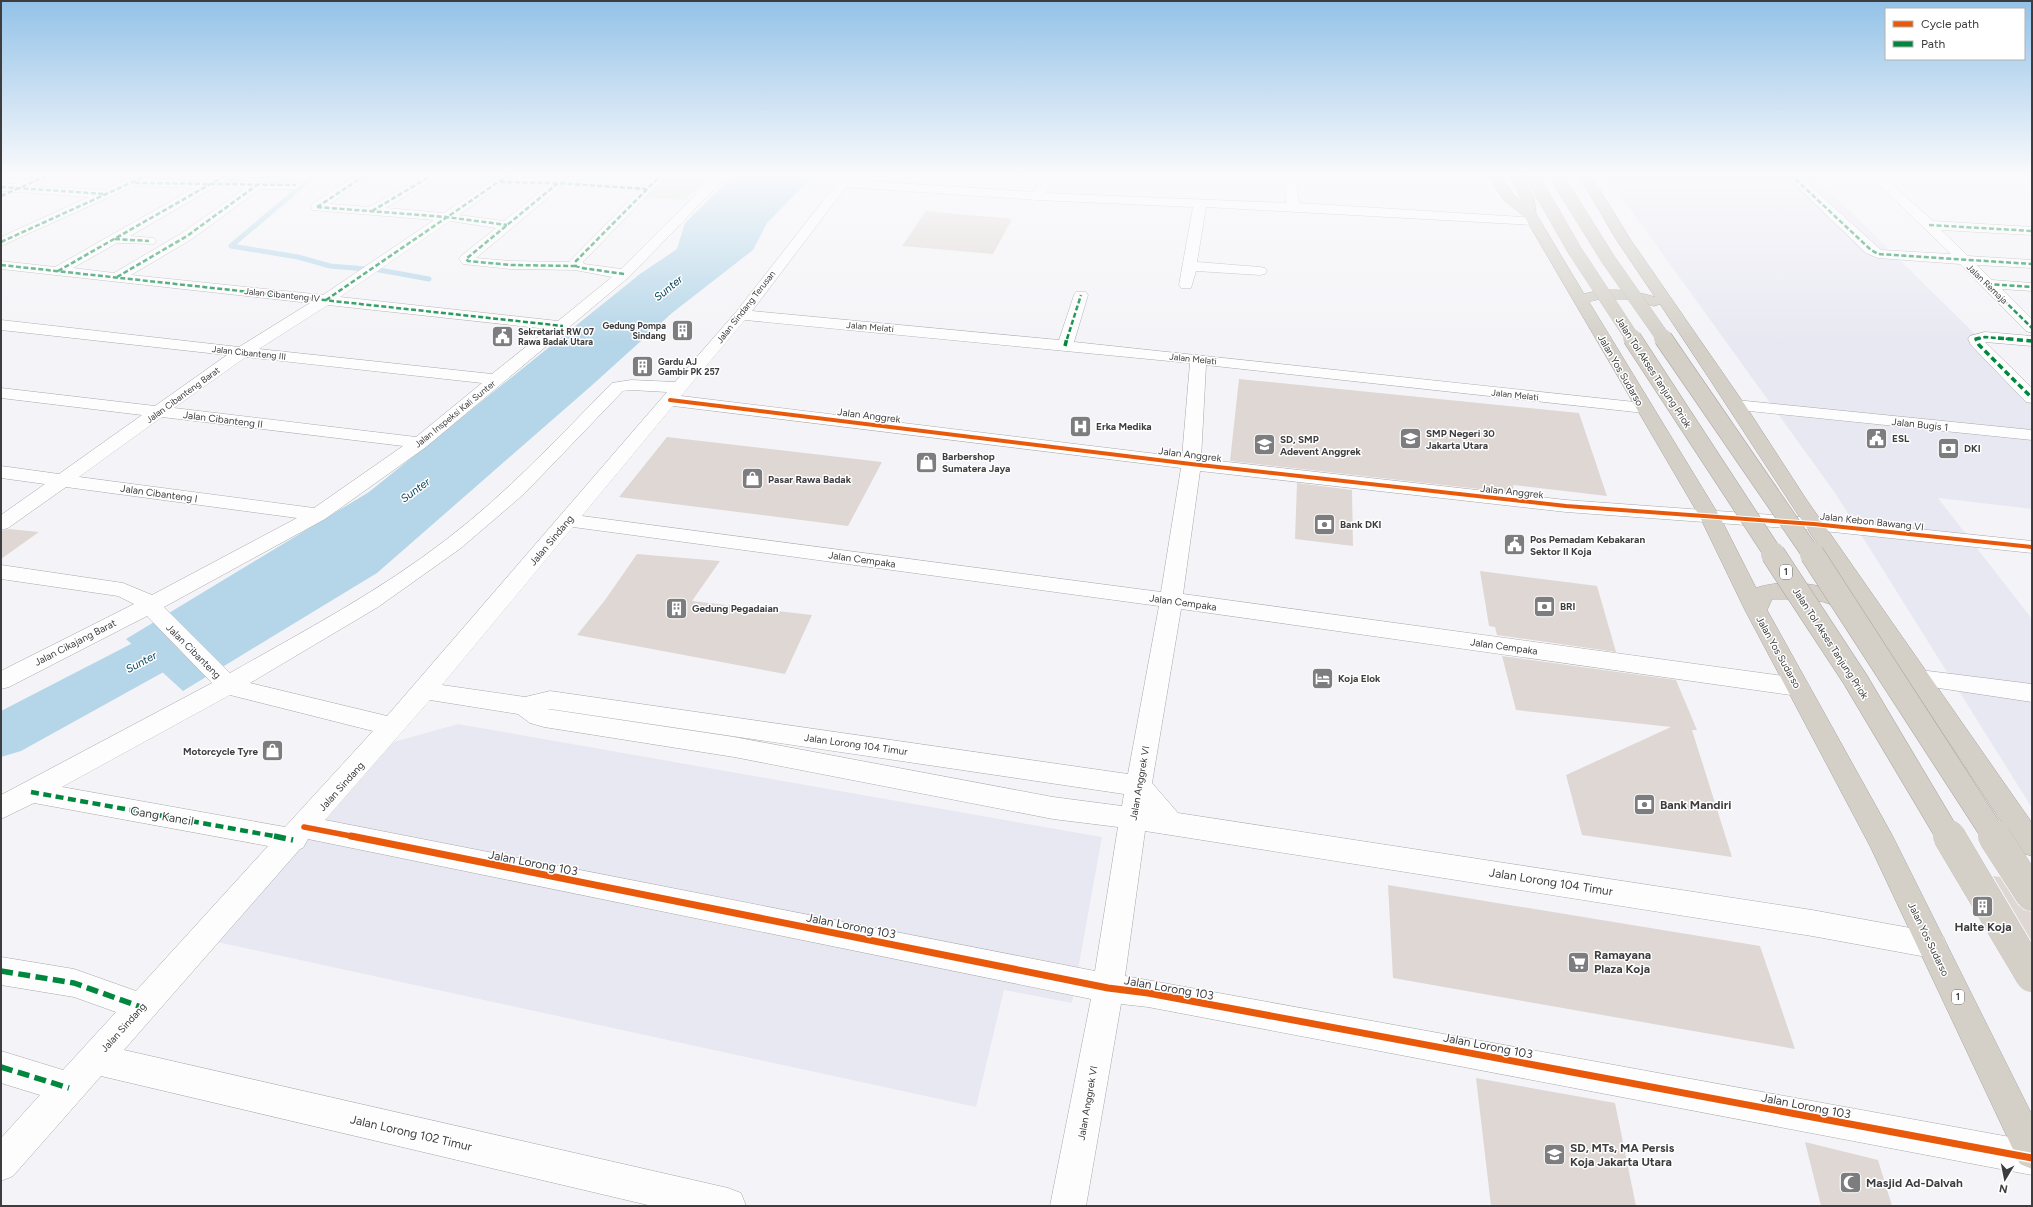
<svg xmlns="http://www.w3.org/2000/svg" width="2033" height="1207" font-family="Figtree,sans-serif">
	<rect width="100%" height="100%" fill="#f4f4f8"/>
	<g fill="#e8e8f2">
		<path d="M229,174H276L267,179L246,178L234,184L213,183Z"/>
		<path d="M1605,174H1812L2032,390V509L1938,498L2032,619V808L1835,493Z"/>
		<path d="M458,724L1102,837L1072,1003L1004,990L976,1107L217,942L390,743Z"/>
	</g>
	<path fill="#dce0d1" d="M664,174H714L685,200L642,198Z"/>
	<path fill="#b5d6e8" d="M735,174H815L767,223L753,250L672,313L590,387L377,573L183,691L126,639L369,492L640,274L677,249L685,223Z"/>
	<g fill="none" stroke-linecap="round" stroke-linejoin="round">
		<g stroke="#b5d6e8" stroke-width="5">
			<path d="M316,174L231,246L298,257L330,266L366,269"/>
			<path d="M374,269L429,279"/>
		</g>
		<path fill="#b5d6e8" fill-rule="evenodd" d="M207,609L225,614L232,626L225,638L21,751L1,757V711L189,614Z"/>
	</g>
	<g fill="#dfd7d3">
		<path d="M926,211L1012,219L993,254L902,246Z"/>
		<path d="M1239,379L1579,413L1607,496L1513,485L1515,493L1230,461Z"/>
		<path d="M667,437L882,462L848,526L619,497Z"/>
		<path d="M1297,483L1352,490L1353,546L1295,539Z"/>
		<path d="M9,529L39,532L1,559V531Z"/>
		<path d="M637,554L720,561L692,601L812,615L785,674L577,635L605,600Z"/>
		<path d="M1480,571L1597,586L1616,652L1497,635L1495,627L1489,626Z"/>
		<path d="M1502,656L1676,680L1697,730H1692L1732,857L1582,835L1566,775L1671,727L1516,710Z"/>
		<path d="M1993,876L2000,877L2018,905L2024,910L2032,912V942Z"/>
		<path d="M1388,885L1760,946L1795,1049L1393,978Z"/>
		<path d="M1476,1078L1615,1103L1636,1206H1491Z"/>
		<path d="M1805,1142L1878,1160L1892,1206H1821Z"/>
	</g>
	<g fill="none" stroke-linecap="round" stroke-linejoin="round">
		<defs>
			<g id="minor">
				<path d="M41,174H57L55,177L34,186L104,190L140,174H156L149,179L206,181L219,174H234L232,177L130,236L154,238L156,241L154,244L117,243L73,268L114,273L182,233L244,189L238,188L236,185L238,182H300L302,185L296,189H260L192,239L131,275L323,295L434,220L312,210L311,207L312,204L359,174H373L330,204L369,207L426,174H440L438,177L386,208L444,213L502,174H516L459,215L504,221L554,180H562L564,183L562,186L476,258L511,261L569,262L655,174H668L583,262L584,264L621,269L716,174H729L629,277L426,447L325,519L164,607L230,673C304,631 380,591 447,539C507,493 559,437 612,383L631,380L675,382L736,312L844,174H856L852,180L1034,192L1043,174H1055L1046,193L1286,203L1283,174H1295L1299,203L1538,218L1540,221L1533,225L1206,207L1197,262L1260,267L1265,268L1267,271L1265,274L1260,275L1196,271L1191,288H1181L1179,285L1193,207L1038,200L846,187L752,311L1059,340L1074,295L1076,292H1086L1088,295L1074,342L1644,403L1650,404L1653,408L1650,412L1644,413L1206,365L1201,459L1566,500L1814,518L2032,541V553L1814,530L1566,512L1200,471L1183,594L1798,678L1806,681L1810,687L1806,693L1798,696L1181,609L1152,783L1178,813L1812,910L1932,932L1943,936L1947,945L1943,954L1932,958L1812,936L1145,831L1125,976L2032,1141V1175L1148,1007L1121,1004L1086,1206H1050L1091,999L308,839L303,848L300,849L124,1050L728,1188L741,1193L746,1206H652L101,1076L13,1176L1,1181V1138L40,1095L1,1083V1051L63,1070L116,1012L74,997L1,985V957L74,969L136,991L268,846L34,803L1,819V795L212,683L147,616L9,687L1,689V671L134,604L118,596L1,579V565L123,583L152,595L297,518L66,487L8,528L1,530V515L45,484L1,478V466L59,474L142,415L1,398V388L155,406L227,355L1,330V320L239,347L310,303L1,269V261L55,267L194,188L134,186L1,246V237L89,197L1,191V183L16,184ZM450,221L496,228L461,256L459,259L463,264L511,269L575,270L612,277L558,321L340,297ZM328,305L548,329L492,374L259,349ZM745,320L1190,363L1182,457L681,396ZM246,357L482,383L416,437L174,408ZM631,390L667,392L387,716L250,683L378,607L461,548L524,494L623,391ZM673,406L1181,468L1161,592L582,516ZM162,417L403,446L314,508L79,477ZM573,527L1159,606L1128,774L550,691L525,697L442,685ZM230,695L373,731L285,827L62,787ZM430,700L518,714L530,723L544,727L734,757L1053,819L1118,827L1095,971L325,820ZM547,709H550L1124,794L1122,806L1053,797L734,737Z"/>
				<path d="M1784,174H1797L1881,250L1951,254L1868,174H1881L1933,221L2032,227V235L1941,230L1968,256L2032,260V268L1977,265L1992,280L2032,283V291L2002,289L2032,319V333L2026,331L1960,264L1878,258L1866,253Z"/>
				<path d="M2021,174H2032V181Z"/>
				<path d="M1985,332L2032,336V346L1985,342L2032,388V403L2026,402L1971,345L1968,339L1970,336Z"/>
				<path d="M1736,400L2032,430V440L1730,409L1727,405L1730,401Z"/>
				<path d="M1920,670L2032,684V702L1912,684L1908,678L1912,672Z"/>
			</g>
			<path id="highway" d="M1487,174H1499L1513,194L1522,202L1517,188L1509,174H1521L1534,198L1536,214L1584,294C1608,287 1631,290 1655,297L1616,239L1578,174H1590L1630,239L1745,405L1806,499L2032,823V856L2022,853L1862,610L1853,613L1824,602L1809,599H1772L1767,610L1892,835L2032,1115V1169L2020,1164L1870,846L1745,610L1700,517L1524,216L1504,200ZM1600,299H1627L1654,306L1660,304C1725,401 1787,500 1853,597C1825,584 1786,578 1756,588L1720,517L1589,302Z"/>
		</defs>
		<use href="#minor" stroke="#a8a8aa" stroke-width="1"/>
		<use href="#highway" stroke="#a9a59e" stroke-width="1"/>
		<use href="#minor" fill="#fdfdfe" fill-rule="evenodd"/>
		<use href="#highway" fill="#d4d0c8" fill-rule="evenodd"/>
		<defs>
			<g id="highway-bridge-far3">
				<path d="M1531,174L1575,251L1633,339"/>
				<path d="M1555,174L1608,259L1664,339"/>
			</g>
			<g id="highway-bridge-far2">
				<path d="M1632,338L1774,555"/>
				<path d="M1663,338L1812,555"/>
			</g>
			<g id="highway-bridge-far1">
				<path d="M1773,554L1855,679L1949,837"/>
				<path d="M1812,554L1995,837"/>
			</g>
			<g id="highway-bridge">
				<path d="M1949,836L2032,976"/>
				<path d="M1994,836L2032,895"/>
			</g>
		</defs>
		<use href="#highway-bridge-far3" stroke="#a9a59e" stroke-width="14" stroke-linecap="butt"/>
		<use href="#highway-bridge-far2" stroke="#a9a59e" stroke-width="19" stroke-linecap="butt"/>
		<use href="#highway-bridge-far1" stroke="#a9a59e" stroke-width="25" stroke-linecap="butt"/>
		<use href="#highway-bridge" stroke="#a9a59e" stroke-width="32" stroke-linecap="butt"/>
		<use href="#highway-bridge-far3" stroke="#d4d0c8" stroke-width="14"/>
		<use href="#highway-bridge-far2" stroke="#d4d0c8" stroke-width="18"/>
		<use href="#highway-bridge-far1" stroke="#d4d0c8" stroke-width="24"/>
		<use href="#highway-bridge" stroke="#d4d0c8" stroke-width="32"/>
		<g stroke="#00873e" stroke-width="2.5" stroke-dasharray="5 2.5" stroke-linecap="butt">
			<path d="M1790,174L1871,250L1878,254L2032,264"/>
			<path d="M500,182L558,183L646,189"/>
			<path d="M135,183L296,185"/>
			<path d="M558,183L466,259L468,261L511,265L576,266"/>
			<path d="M1,187L105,194"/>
			<path d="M1,196L51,174"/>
			<path d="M317,207L446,217L507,225"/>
			<path d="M317,207L367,174"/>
			<path d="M372,211L434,174"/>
			<path d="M1929,225L2032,231"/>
			<path d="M115,239L149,241"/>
			<path d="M1,242L150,174"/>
			<path d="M1,265L563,326"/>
			<path d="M58,271L228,174"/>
			<path d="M624,274L582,268L576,266V261L662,174"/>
			<path d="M117,277L187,236L257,185"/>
			<path d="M1987,284L2032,328"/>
			<path d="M1987,284L2032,287"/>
			<path d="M326,300L510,174"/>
			<path d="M1067,339L1081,295"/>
			<path d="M1976,339L1985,337L2009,339"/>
		</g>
		<g stroke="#00873e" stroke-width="3.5" stroke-dasharray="6 3.5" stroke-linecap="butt">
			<path d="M1980,338L1976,339L1979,345L2032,398"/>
			<path d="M1998,338L2032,341"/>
			<path d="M1065,346L1067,338"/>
		</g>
		<path stroke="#00873e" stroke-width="4.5" stroke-dasharray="8 4.5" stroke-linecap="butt" d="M31,792L279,837"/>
		<g stroke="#00873e" stroke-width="5.5" stroke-dasharray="12 5.5" stroke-linecap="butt">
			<path d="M274,836L293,840"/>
			<path d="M1,971L74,983L141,1007"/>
			<path d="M1,1067L69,1088"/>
		</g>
		<defs>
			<path id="cycleway-far2" d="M670,400L1191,464L1566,506L1814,524L2032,547"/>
			<path id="cycleway-far1" d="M304,827L356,837"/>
			<path id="cycleway" d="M351,836L1108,988L1148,993L2032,1158"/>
		</defs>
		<use href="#cycleway-far2" stroke="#fff" stroke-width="6"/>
		<use href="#cycleway-far1" stroke="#fff" stroke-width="8"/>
		<use href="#cycleway" stroke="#fff" stroke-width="10"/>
		<use href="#cycleway-far2" stroke="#e8590c" stroke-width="4"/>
		<use href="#cycleway-far1" stroke="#e8590c" stroke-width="5.5"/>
		<use href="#cycleway" stroke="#e8590c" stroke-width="7"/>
	</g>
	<linearGradient id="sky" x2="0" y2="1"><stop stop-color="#93c2e8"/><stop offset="0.51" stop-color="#fafafc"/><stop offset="1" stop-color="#fafafc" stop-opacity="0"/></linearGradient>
	<rect width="2033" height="343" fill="url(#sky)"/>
	<defs>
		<symbol id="building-square" viewBox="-11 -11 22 22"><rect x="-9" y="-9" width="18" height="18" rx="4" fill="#7d7d80" stroke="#fff"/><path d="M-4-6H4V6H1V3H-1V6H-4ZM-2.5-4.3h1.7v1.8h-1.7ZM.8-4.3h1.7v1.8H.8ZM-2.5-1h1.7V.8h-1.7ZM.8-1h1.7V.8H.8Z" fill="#fff"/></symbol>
		<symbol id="civic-square" viewBox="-11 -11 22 22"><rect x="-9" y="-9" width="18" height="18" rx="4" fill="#7d7d80" stroke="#fff"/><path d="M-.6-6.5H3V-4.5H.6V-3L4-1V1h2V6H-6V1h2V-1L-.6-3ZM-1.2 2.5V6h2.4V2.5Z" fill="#fff"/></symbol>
		<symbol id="hospital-square" viewBox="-11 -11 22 22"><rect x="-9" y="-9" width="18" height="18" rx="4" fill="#7d7d80" stroke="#fff"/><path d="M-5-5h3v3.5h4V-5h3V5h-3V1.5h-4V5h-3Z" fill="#fff"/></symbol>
		<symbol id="school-square" viewBox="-11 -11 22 22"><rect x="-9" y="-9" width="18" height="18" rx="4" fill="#7d7d80" stroke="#fff"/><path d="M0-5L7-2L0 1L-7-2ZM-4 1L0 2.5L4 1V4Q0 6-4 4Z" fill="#fff"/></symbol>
		<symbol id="bank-square" viewBox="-11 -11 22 22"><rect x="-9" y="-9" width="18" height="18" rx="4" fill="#7d7d80" stroke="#fff"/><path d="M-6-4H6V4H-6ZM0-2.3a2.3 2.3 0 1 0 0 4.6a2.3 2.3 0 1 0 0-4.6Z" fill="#fff"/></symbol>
		<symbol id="shop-square" viewBox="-11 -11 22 22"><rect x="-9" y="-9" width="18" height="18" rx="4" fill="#7d7d80" stroke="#fff"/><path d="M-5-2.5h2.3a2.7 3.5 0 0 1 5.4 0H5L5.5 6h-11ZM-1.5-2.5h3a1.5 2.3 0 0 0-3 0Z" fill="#fff"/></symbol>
		<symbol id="hotel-square" viewBox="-11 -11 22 22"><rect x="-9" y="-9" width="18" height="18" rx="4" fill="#7d7d80" stroke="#fff"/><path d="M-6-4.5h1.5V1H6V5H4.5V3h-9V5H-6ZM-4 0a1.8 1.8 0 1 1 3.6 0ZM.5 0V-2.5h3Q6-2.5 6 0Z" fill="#fff"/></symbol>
		<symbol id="supermarket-square" viewBox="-11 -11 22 22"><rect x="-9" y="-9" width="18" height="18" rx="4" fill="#7d7d80" stroke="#fff"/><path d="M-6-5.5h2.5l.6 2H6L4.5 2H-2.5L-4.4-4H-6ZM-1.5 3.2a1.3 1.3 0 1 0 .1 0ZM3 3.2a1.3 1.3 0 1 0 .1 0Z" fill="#fff"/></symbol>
		<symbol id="mosque-square" viewBox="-11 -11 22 22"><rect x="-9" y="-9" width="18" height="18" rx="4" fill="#7d7d80" stroke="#fff"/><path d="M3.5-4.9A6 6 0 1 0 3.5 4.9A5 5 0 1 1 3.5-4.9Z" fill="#fff"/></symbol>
	</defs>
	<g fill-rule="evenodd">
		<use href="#building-square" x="670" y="318" width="25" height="25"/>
		<use href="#civic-square" x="490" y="324" width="25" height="25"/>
		<use href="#building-square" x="630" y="354" width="25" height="25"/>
		<use href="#hospital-square" x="1068" y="414" width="25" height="25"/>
		<use href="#civic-square" x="1864" y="426" width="25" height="25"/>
		<use href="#school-square" x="1398" y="426" width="25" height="25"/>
		<use href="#school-square" x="1252" y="432" width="25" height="25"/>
		<use href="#bank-square" x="1936" y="436" width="25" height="25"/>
		<use href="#shop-square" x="914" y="450" width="25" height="25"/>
		<use href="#shop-square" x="740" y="466" width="25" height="25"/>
		<use href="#bank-square" x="1312" y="512" width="25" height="25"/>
		<use href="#civic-square" x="1502" y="532" width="25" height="25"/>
		<use href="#bank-square" x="1532" y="594" width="25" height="25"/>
		<use href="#building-square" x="664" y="596" width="25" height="25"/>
		<use href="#hotel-square" x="1310" y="666" width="25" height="25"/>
		<use href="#shop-square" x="260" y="738" width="25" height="25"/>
		<use href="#bank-square" x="1632" y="792" width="25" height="25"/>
		<use href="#building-square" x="1970" y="894" width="25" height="25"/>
		<use href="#supermarket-square" x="1566" y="950" width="25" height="25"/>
		<use href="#school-square" x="1542" y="1142" width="25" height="25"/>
		<use href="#mosque-square" x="1838" y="1170" width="25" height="25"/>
	</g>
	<g text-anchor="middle" stroke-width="3" stroke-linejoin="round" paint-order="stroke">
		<g font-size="9" fill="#3d3d3f" stroke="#fff">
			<text transform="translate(1987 284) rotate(44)" y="3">Jalan Remaja</text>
			<text transform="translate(282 295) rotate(6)" y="3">Jalan Cibanteng IV</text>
			<text transform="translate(746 307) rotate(-52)" y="3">Jalan Sindang Terusan</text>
			<text transform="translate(870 327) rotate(5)" y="3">Jalan Melati</text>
			<text transform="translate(249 353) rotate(6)" y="3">Jalan Cibanteng III</text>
			<text transform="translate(1193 359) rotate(6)" y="3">Jalan Melati</text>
			<text transform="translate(183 395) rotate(-36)" y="3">Jalan Cibanteng Barat</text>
			<text transform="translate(1515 395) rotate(6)" y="3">Jalan Melati</text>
			<text transform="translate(455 414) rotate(-39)" y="3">Jalan Inspeksi Kali Sunter</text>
		</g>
		<g font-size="9" font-weight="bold" fill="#3d3d3f" stroke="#fff" text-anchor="start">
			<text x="666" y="329" text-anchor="end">Gedung Pompa<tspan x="666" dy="10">Sindang</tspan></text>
			<text x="518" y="335">Sekretariat RW 07<tspan x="518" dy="10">Rawa Badak Utara</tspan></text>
			<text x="658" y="365">Gardu AJ<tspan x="658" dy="10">Gambir PK 257</tspan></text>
		</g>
		<g fill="#fff" stroke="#777779" stroke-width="1">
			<rect x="1780" y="565" width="12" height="14" rx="3"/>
			<rect x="1952" y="990" width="12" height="14" rx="3"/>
		</g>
		<g font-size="9" font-weight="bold" fill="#3d3d3f">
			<text x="1786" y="575">1</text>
			<text x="1958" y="1000">1</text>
		</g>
		<g font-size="10" fill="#3d3d3f" stroke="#fff">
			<text transform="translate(1621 370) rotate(60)" y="4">Jalan Yos Sudarso</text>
			<text transform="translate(1654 372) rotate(57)" y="4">Jalan Tol Akses Tanjung Priok</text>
			<text transform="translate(869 415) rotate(7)" y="4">Jalan Anggrek</text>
			<text transform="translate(223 419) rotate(7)" y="4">Jalan Cibanteng II</text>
			<text transform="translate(1920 424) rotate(6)" y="4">Jalan Bugis 1</text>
			<text transform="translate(1190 454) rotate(7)" y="4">Jalan Anggrek</text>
			<text transform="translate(1512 491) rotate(6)" y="4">Jalan Anggrek</text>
			<text transform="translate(159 493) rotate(8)" y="4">Jalan Cibanteng I</text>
			<text transform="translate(1872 521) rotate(6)" y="4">Jalan Kebon Bawang VI</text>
			<text transform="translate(551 540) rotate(-50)" y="4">Jalan Sindang</text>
			<text transform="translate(862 559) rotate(8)" y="4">Jalan Cempaka</text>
			<text transform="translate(1183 602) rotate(8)" y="4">Jalan Cempaka</text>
			<text transform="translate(75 642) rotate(-27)" y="4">Jalan Cikajang Barat</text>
			<text transform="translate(1831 643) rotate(57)" y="4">Jalan Tol Akses Tanjung Priok</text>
			<text transform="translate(1504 646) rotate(8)" y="4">Jalan Cempaka</text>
			<text transform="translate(194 651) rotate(45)" y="4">Jalan Cibanteng</text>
			<text transform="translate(1779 652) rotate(61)" y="4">Jalan Yos Sudarso</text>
			<text transform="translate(856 744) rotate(8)" y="4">Jalan Lorong 104 Timur</text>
			<text transform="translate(1139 783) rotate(-80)" y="4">Jalan Anggrek VI</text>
			<text transform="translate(341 786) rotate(-48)" y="4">Jalan Sindang</text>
			<text transform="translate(1929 939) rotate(64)" y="4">Jalan Yos Sudarso</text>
			<text transform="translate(123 1027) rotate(-48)" y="4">Jalan Sindang</text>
			<text transform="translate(1087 1103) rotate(-80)" y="4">Jalan Anggrek VI</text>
		</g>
		<g font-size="10" font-weight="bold" fill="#3d3d3f" stroke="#fff" text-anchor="start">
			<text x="1096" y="430">Erka Medika</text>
			<text x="1426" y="437">SMP Negeri 30<tspan x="1426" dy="12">Jakarta Utara</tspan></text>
			<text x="1892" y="442">ESL</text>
			<text x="1280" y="443">SD, SMP<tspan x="1280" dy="12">Adevent Anggrek</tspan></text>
			<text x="1964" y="452">DKI</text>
			<text x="942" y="460">Barbershop<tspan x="942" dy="12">Sumatera Jaya</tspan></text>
			<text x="768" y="483">Pasar Rawa Badak</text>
			<text x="1340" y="528">Bank DKI</text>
			<text x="1530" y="543">Pos Pemadam Kebakaran<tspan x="1530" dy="12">Sektor II Koja</tspan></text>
			<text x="1560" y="610">BRI</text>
			<text x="692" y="612">Gedung Pegadaian</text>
			<text x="1338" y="682">Koja Elok</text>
			<text x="258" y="755" text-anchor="end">Motorcycle Tyre</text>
		</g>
		<g font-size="11" font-style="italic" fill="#03445c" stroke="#fff">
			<text transform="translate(668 288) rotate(-39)" y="4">Sunter</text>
			<text transform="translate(415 490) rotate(-36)" y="4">Sunter</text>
			<text transform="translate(141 662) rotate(-28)" y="4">Sunter</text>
		</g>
		<g font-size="12" font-weight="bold" fill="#3d3d3f" stroke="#fff" text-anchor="start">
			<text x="1660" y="809">Bank Mandiri</text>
			<text x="1983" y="931" text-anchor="middle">Halte Koja</text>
			<text x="1594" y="959">Ramayana<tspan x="1594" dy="14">Plaza Koja</tspan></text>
			<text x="1570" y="1152">SD, MTs, MA Persis<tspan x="1570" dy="14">Koja Jakarta Utara</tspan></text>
			<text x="1866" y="1187">Masjid Ad-Dalvah</text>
		</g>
		<g font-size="12" fill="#3d3d3f" stroke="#fff">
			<text transform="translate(162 816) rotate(10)" y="4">Gang Kancil</text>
			<text transform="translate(533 863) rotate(11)" y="4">Jalan Lorong 103</text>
			<text transform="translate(1551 882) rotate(9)" y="4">Jalan Lorong 104 Timur</text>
			<text transform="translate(851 926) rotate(11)" y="4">Jalan Lorong 103</text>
			<text transform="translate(1169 988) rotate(10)" y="4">Jalan Lorong 103</text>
			<text transform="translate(1488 1046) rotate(11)" y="4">Jalan Lorong 103</text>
			<text transform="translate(1806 1106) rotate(11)" y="4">Jalan Lorong 103</text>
			<text transform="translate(411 1133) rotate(13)" y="4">Jalan Lorong 102 Timur</text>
		</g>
	</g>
	<rect width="2033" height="1207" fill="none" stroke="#3d3d3f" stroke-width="4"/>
	<rect x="1885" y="8" width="140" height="52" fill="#ffffff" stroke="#b1b1b2"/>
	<rect x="1893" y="21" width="20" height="6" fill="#e8590c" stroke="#b1b1b2"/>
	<text x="1921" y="28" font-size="12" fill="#3d3d3f">Cycle path</text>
	<rect x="1893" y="41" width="20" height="6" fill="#00873e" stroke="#b1b1b2"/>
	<text x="1921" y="48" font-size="12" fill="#3d3d3f">Path</text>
	<g transform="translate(2005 1179) rotate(190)" stroke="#ffffff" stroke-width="3" paint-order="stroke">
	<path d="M0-3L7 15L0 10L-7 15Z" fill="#3d3d3f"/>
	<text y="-6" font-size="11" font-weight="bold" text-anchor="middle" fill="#3d3d3f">N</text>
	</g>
</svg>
